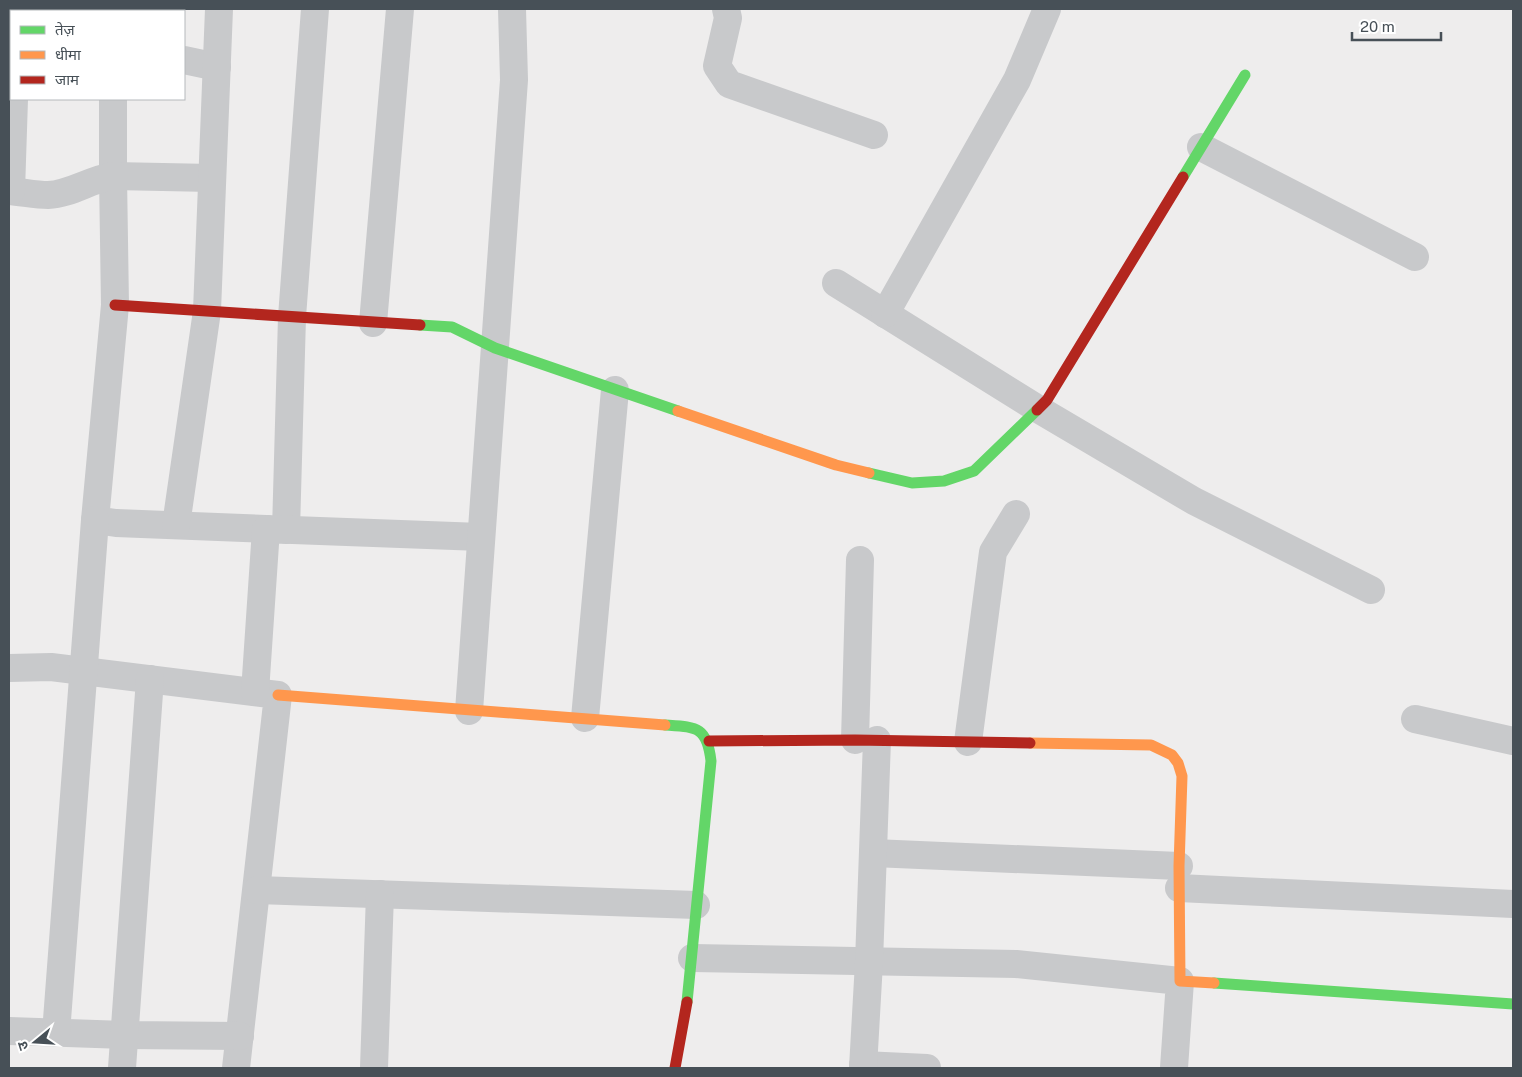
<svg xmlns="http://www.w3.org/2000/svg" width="1522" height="1077" font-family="'Public Sans','Noto Sans Devanagari',sans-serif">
	<rect width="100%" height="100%" fill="#eeeded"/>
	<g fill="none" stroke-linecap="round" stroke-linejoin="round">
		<g stroke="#c8c9cb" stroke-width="28">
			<path d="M726,9L728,18L717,66L729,84L874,135"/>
			<path d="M114,11V9"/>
			<path d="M9,12H11"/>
			<path d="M184,60L217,67"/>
			<path d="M113,99V176L115,305L95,520L116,523L266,529"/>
			<path d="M1201,147L1415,257"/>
			<path d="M9,191C22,192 36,195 48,195C71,194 91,179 113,176L212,178"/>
			<path d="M11,191L14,99"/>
			<path d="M836,283L1038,409L1194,501L1371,590"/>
			<path d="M885,314L1017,80L1047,9"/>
			<path d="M373,323L400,9"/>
			<path d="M176,525L207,311L219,9"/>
			<path d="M286,530L292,317L315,9"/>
			<path d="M9,668L51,667L278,695L236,1068"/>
			<path d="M255,692L266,529L481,537"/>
			<path d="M469,711L514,80L512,9"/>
			<path d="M585,718L615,390"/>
			<path d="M1415,719L1513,741"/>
			<path d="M855,740L860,560"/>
			<path d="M968,742L993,552L1016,514"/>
			<path d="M873,853L1179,866"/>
			<path d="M1179,888L1513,904"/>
			<path d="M257,890L696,905"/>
			<path d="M692,958L1016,964L1180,981L1174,1068"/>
			<path d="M9,1031L125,1035L240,1036"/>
			<path d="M56,1033L95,520"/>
			<path d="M863,1065L927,1068"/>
			<path d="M122,1068L150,679"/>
			<path d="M374,1068L380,894"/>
			<path d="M863,1068L869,962L877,740"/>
		</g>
		<g stroke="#63d668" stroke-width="11">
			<path d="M1183,177L1245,75"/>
			<path d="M420,325L452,327L495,348L678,411"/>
			<path d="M869,473L912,483L944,481L974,471L1037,410"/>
			<path d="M665,725C696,727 707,726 711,761L687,1002"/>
			<path d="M1214,983L1513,1004"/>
		</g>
		<g stroke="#ff974d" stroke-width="11">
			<path d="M678,411L836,465L869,473"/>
			<path d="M278,695L665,725"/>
			<path d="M1030,743L1151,745L1172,755L1178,763L1182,776L1179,866L1180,981L1214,983"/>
		</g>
		<g stroke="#b3261e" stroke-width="11">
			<path d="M115,305L420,325"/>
			<path d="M1037,410L1047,400L1183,177"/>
			<path d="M709,741L855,740L1030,743"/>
			<path d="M675,1068L687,1002"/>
		</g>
	</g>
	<rect width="1522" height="1077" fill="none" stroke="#475057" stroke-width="20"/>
	<rect x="10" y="10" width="175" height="90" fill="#ffffff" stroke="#b5b9bc"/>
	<rect x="20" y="26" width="25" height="8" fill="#63d668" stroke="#b5b9bc"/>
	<text x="55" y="35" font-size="15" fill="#475057">तेज़</text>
	<rect x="20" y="51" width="25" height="8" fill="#ff974d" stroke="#b5b9bc"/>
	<text x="55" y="60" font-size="15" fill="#475057">धीमा</text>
	<rect x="20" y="76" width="25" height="8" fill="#b3261e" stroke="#b5b9bc"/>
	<text x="55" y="85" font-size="15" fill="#475057">जाम</text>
	<g transform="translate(35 1042) rotate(252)" stroke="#ffffff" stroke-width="4" paint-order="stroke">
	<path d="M0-4L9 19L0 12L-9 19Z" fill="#475057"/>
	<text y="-8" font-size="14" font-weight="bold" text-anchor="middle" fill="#475057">उ</text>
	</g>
	<path d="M1352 32v8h89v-8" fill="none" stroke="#475057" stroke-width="2.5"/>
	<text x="1360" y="32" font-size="15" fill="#475057" stroke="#ffffff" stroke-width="4" paint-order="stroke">20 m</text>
</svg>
